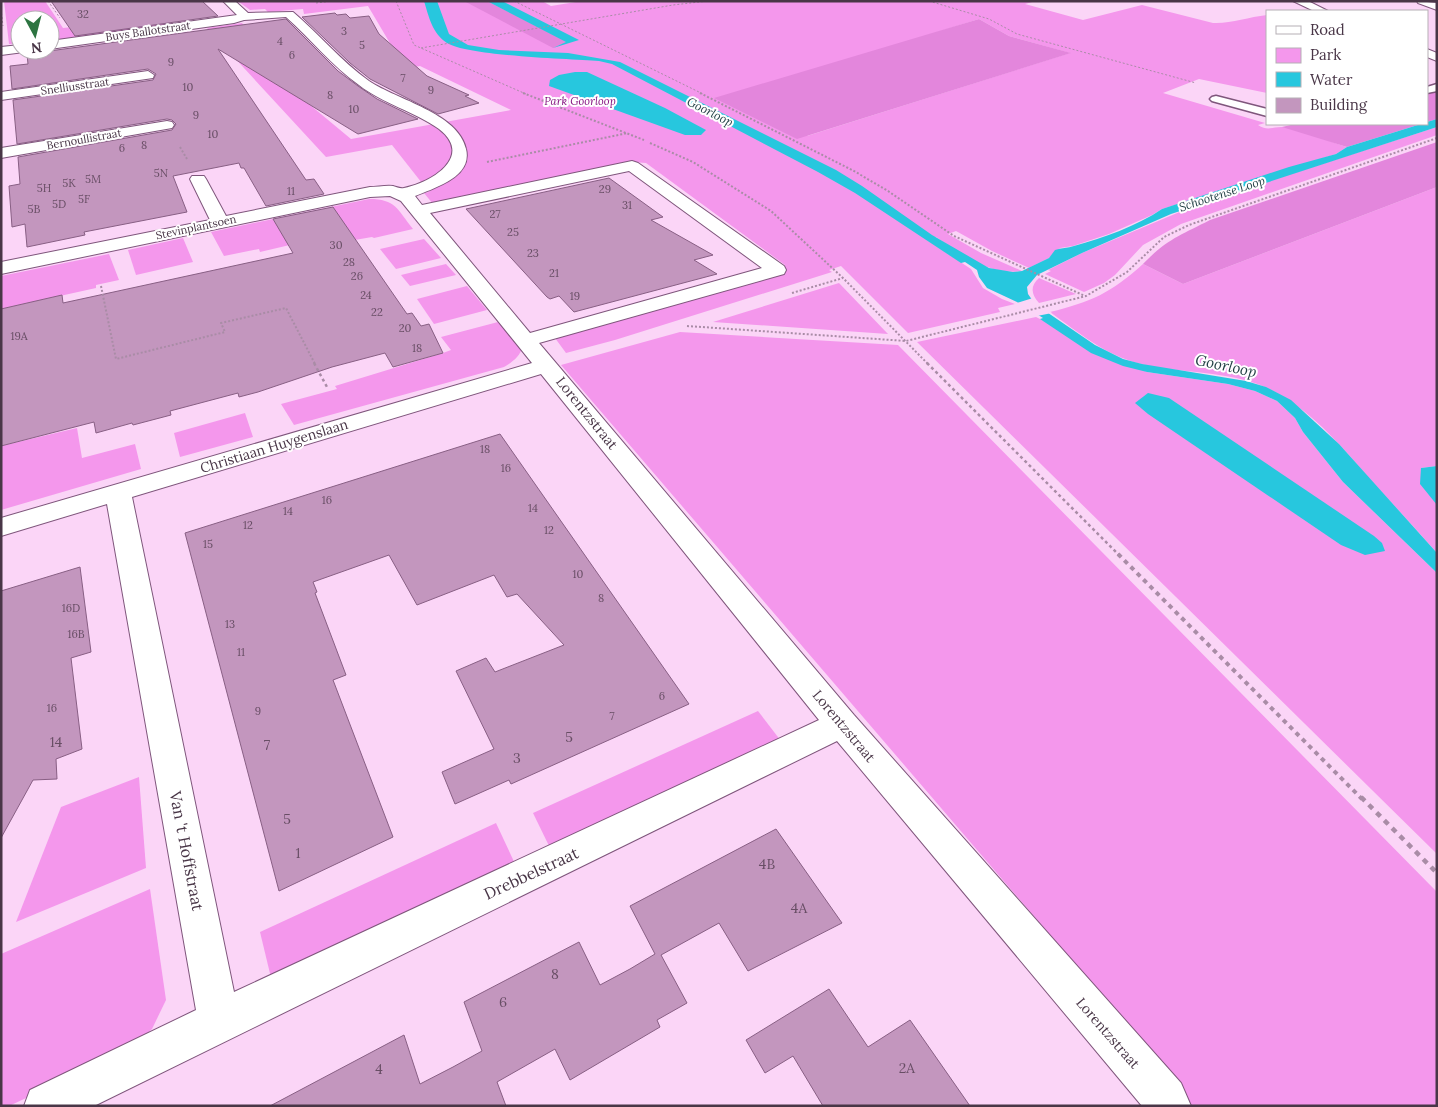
<svg xmlns="http://www.w3.org/2000/svg" width="1438" height="1107" font-family="Lora,serif">
	<rect width="100%" height="100%" fill="#fbd5f7"/>
	<g fill="#f497ec" fill-rule="evenodd">
		<path d="M4,1H45L63,28L163,18L167,27L50,42V20H20V46L17,47L16,44H9Z"/>
		<path d="M542,1L551,6L582,1H1036L1025,4L1083,20L1142,5L1213,23C1230,24 1248,17 1267,15V93L1199,79L1163,93L1265,123L1258,125C1269,132 1273,126 1284,127C1301,129 1330,142 1347,147L1336,154L1162,209L1152,215L1109,234L1073,246L1060,248L1049,258L1029,268L992,251L956,231L948,234L981,253L1022,271C989,276 962,254 936,237L927,240L971,269L983,288L1002,299L1015,304L998,308L1000,312L908,333L841,266L829,270L832,272L615,340L566,353L555,338L782,275L785,265L646,163L632,162L433,204L424,193L429,192L392,145L326,157L207,28L242,23L292,90L351,139L511,110L420,66L366,76L348,57L394,50L368,6L304,14L303,9L268,12L265,9L250,10L239,2ZM979,19L1009,36L1070,53L807,136L896,45Z"/>
		<path d="M1437,127V135L1181,224L1143,245L1115,275L1104,283L1084,292L1045,274L1051,271L1048,270L1082,253L1201,203Z"/>
		<path d="M1437,187V466L1421,468L1437,505V553C1414,527 1391,502 1368,477C1339,443 1308,407 1267,388C1228,370 1181,374 1141,364C1105,355 1079,333 1050,312C1091,302 1111,293 1143,264L1183,284Z"/>
		<path d="M369,199C396,199 397,209 413,229L374,238L372,237L349,241L294,244L260,252L259,249L224,256L211,232Z"/>
		<path d="M183,238L193,262L136,275L128,250Z"/>
		<path d="M424,239L441,258L396,269L380,249Z"/>
		<path d="M109,254L119,280L96,285V288L1,309V276Z"/>
		<path d="M446,264L456,275L410,286L401,275Z"/>
		<path d="M1039,278L1076,294L1039,303C1031,294 1030,286 1039,278Z"/>
		<path d="M839,283L888,334L713,322Z"/>
		<path d="M467,286L487,310L434,324L417,299Z"/>
		<path d="M1036,317L1147,372L1228,384L1255,391L1277,401L1295,418L1303,432L1343,482L1437,573V854L917,342Z"/>
		<path d="M498,322L522,347C521,356 511,363 504,367L294,425L281,404L337,389L335,386L443,353L451,350L441,337Z"/>
		<path d="M680,332L898,345L1437,892V1106H1185L1129,1027L561,365Z"/>
		<path d="M245,413L253,437L180,457L174,433Z"/>
		<path d="M77,428L82,458L135,444L141,469L1,510V446Z"/>
		<path d="M758,711L781,741L551,850L533,813Z"/>
		<path d="M139,777L146,868L16,922L61,807Z"/>
		<path d="M496,823L516,866L273,986L260,932Z"/>
		<path d="M150,889L166,1000L152,1029L129,1050L9,1106H1V954Z"/>
	</g>
	<g fill="#e386dc">
		<path d="M464,1H487L567,42L553,48Z"/>
		<path d="M979,19L1009,36L1071,53L797,139L714,98Z"/>
		<path d="M1437,90V119L1427,122V92Z"/>
		<path d="M1295,124H1421L1347,147L1282,127Z"/>
		<path d="M1437,142V187L1183,284L1143,264C1167,239 1181,235 1210,220Z"/>
	</g>
	<g fill="#27c7de">
		<path d="M424,1H437L449,34L468,45L499,50L568,53L620,62L836,170L862,186L932,235L989,268L1013,272L1022,271L1049,258L1055,250C1061,248 1068,248 1074,246C1103,238 1137,226 1162,209L1289,167L1336,154L1347,147L1421,124H1427V122L1437,119V127L1171,214L1082,253L1037,275L1027,287L1028,294L1035,304L1095,345L1123,359L1142,364L1246,381L1266,387L1291,400L1339,444L1437,553V573L1343,482L1303,432L1295,418L1277,401L1255,391L1228,384L1147,372L1123,366L1091,353L1040,319L1043,318L1021,304L987,288L979,277L977,270L965,262L961,263L855,193L818,172L612,64L599,61C569,59 468,56 447,43C432,33 429,17 424,1Z"/>
		<path d="M487,1H502L579,40L553,48L566,42Z"/>
		<path d="M575,72H587L665,108L706,130L701,135H685L549,86L550,80L559,75Z"/>
		<path d="M1148,393L1169,398L1374,536L1382,543L1385,551L1365,555L1341,545L1148,414L1135,403Z"/>
		<path d="M1437,466V505L1420,484L1421,468Z"/>
	</g>
	<path fill="#fbd5f7" d="M1033,298L1037,302L1052,313L1037,316L1014,304Z"/>
	<g fill="#c396be" stroke="#885f84">
		<path d="M51,1H202L218,16L75,36Z"/>
		<path d="M335,13L337,15L346,14L350,18L369,16L379,34L427,76L469,95L465,96L479,103L438,114L370,79L350,63L302,17Z"/>
		<path d="M286,19L338,71L358,86L377,99L418,119L358,134L218,49L306,180L314,179L324,194L266,206L244,168H241L239,163L173,176L187,212L84,232L85,235L27,247L25,224L12,227L9,186L20,184L18,157L172,130L176,124L172,120L167,119L17,144L13,100L153,80L156,74L148,69L12,89L10,66L28,64L27,54Z"/>
		<path d="M609,178L663,217L651,220L713,255L694,260L717,274L574,312L559,296L550,299L547,297L466,209Z"/>
		<path d="M333,207L407,314L412,313L421,326L429,324L443,353L393,367L385,353L332,367L258,392L239,397L238,393L170,411L171,415L133,425L132,423L96,433L94,422L1,446V309L62,295L63,303L293,253L273,219Z"/>
		<path d="M500,434L689,704L511,784L509,780L455,804L442,772L494,749L456,671L486,658L495,672L564,645L517,594L507,597L494,575L417,605L389,555L313,582L317,592L315,593L346,675L333,680L393,837L279,891L185,533Z"/>
		<path d="M80,567L91,652L71,658L82,749L56,759L57,779L33,780L1,838V591Z"/>
		<path d="M776,829L842,923L748,971L719,923L661,955L687,1003L657,1020L660,1027L570,1080L555,1049L497,1082L506,1106H270L404,1035L420,1084L453,1067L482,1051L464,1002L579,942L600,985L630,969L655,954L630,906Z"/>
		<path d="M829,989L868,1047L910,1020L970,1106H823L793,1056L765,1073L746,1040Z"/>
	</g>
	<g fill="none" stroke-linecap="round" stroke-linejoin="round">
		<defs>
			<g id="service">
				<path d="M1437,84V91L1427,93V87Z"/>
				<path d="M1216,96L1267,109V116L1212,101L1210,99L1212,97Z"/>
			</g>
			<g id="minor">
				<path d="M223,1H235L248,13L293,12C319,34 341,61 369,81C397,100 458,113 466,149C473,177 434,188 415,196L422,205L632,161L638,163L784,266L786,270L784,274L539,343L854,715L1181,1083L1191,1106H1142L837,741L94,1106H24L30,1090L196,1010L107,504L1,536V518L532,363L401,201L390,196L370,197L1,274V262L210,220L190,179L192,176H204L206,179L226,216L370,187C377,187 386,185 393,186C397,187 400,189 404,188C430,183 475,157 439,129C414,111 383,104 359,85C332,66 311,39 286,17L244,20L234,23L50,49V41L237,15ZM629,171L762,268L530,333L430,213ZM541,374L819,720L234,992L132,497Z"/>
				<path d="M1417,1L1437,3V10L1418,3Z"/>
				<path d="M20,45V50H25L24,52L1,55V47Z"/>
				<path d="M148,71L154,75L153,78L1,100V92Z"/>
				<path d="M167,121L172,122L174,125L172,128L1,158V148Z"/>
			</g>
			<g id="tertiary">
				<path d="M1293,1H1308L1328,11H1314Z"/>
				<path d="M1427,49L1437,53V61L1427,57Z"/>
			</g>
		</defs>
		<use href="#service" stroke="#7f567c" stroke-width="3"/>
		<use href="#minor" stroke="#7f567c" stroke-width="2"/>
		<use href="#tertiary" stroke="#7f567c" stroke-width="2"/>
		<g stroke="#a98ca6" stroke-width="1" stroke-dasharray="2 2" stroke-linecap="butt">
			<path d="M48,1L60,18"/>
			<path d="M396,1L414,45L526,94"/>
			<path d="M514,1L703,94"/>
			<path d="M929,1L989,19L1017,34L1196,83"/>
			<path d="M316,3L333,1"/>
			<path d="M1,9L3,26"/>
			<path d="M421,48L673,5L708,1"/>
		</g>
		<g stroke="#a98ca6" stroke-width="2" stroke-dasharray="2 2" stroke-linecap="butt">
			<path d="M523,93L644,140"/>
			<path d="M700,93L854,171L888,191L954,236L1085,296"/>
			<path d="M650,143L693,162L771,211L843,278L928,364"/>
			<path d="M180,147L187,159"/>
			<path d="M487,162L628,133"/>
			<path d="M101,286L116,359L225,332L221,323L286,308L315,364"/>
			<path d="M792,293L843,278"/>
			<path d="M687,326L906,341L1086,296L1127,272L1164,237L1189,225L1437,138"/>
		</g>
		<g stroke="#a98ca6" stroke-width="2.5" stroke-dasharray="3 3" stroke-linecap="butt">
			<path d="M314,363L327,387"/>
			<path d="M927,363L1119,555"/>
		</g>
		<path stroke="#a98ca6" stroke-width="4" stroke-dasharray="4.5 4.5" stroke-linecap="butt" d="M1118,554L1362,799"/>
		<path stroke="#a98ca6" stroke-width="4.5" stroke-dasharray="5.5 5.5" stroke-linecap="butt" d="M1361,797L1437,873"/>
		<use href="#service" fill="#fff" fill-rule="evenodd"/>
		<use href="#minor" fill="#fff" fill-rule="evenodd"/>
		<use href="#tertiary" fill="#fff" fill-rule="evenodd"/>
	</g>
	<g text-anchor="middle" stroke-width="4" stroke-linejoin="round" paint-order="stroke">
		<g font-size="11" fill="#684e65">
			<text x="83" y="18">32</text>
			<text x="344" y="35">3</text>
			<text x="280" y="45">4</text>
			<text x="362" y="49">5</text>
			<text x="292" y="59">6</text>
			<text x="171" y="66">9</text>
			<text x="403" y="82">7</text>
			<text x="188" y="91">10</text>
			<text x="431" y="94">9</text>
			<text x="330" y="99">8</text>
			<text x="354" y="113">10</text>
			<text x="196" y="119">9</text>
			<text x="213" y="138">10</text>
			<text x="144" y="149">8</text>
			<text x="122" y="152">6</text>
			<text x="161" y="177">5N</text>
			<text x="93" y="183">5M</text>
			<text x="69" y="187">5K</text>
			<text x="44" y="192">5H</text>
			<text x="605" y="193">29</text>
			<text x="291" y="195">11</text>
			<text x="84" y="203">5F</text>
			<text x="59" y="208">5D</text>
			<text x="627" y="209">31</text>
			<text x="34" y="213">5B</text>
			<text x="495" y="218">27</text>
			<text x="513" y="236">25</text>
			<text x="336" y="249">30</text>
			<text x="533" y="257">23</text>
			<text x="349" y="266">28</text>
			<text x="554" y="277">21</text>
			<text x="357" y="280">26</text>
			<text x="366" y="299">24</text>
			<text x="575" y="300">19</text>
			<text x="377" y="316">22</text>
			<text x="405" y="332">20</text>
			<text x="19" y="340">19A</text>
			<text x="417" y="352">18</text>
			<text x="485" y="453">18</text>
			<text x="506" y="472">16</text>
			<text x="327" y="504">16</text>
			<text x="533" y="512">14</text>
			<text x="288" y="515">14</text>
			<text x="248" y="529">12</text>
			<text x="549" y="534">12</text>
			<text x="208" y="548">15</text>
			<text x="578" y="578">10</text>
			<text x="601" y="602">8</text>
			<text x="71" y="612">16D</text>
			<text x="230" y="628">13</text>
			<text x="76" y="638">16B</text>
			<text x="241" y="656">11</text>
			<text x="662" y="700">6</text>
			<text x="52" y="712">16</text>
			<text x="258" y="715">9</text>
			<text x="612" y="720">7</text>
		</g>
		<g font-size="11" fill="#493647" stroke="#fff">
			<text transform="translate(148 31) rotate(-8)" y="4">Buys Ballotstraat</text>
			<text transform="translate(75 86) rotate(-8)" y="4">Snelliusstraat</text>
			<text transform="translate(84 139) rotate(-10)" y="4">Bernoullistraat</text>
			<text transform="translate(196 227) rotate(-12)" y="4">Stevinplantsoen</text>
		</g>
		<g font-size="11" font-style="italic" fill="#851281" stroke="#fff">
			<text x="580" y="105">Park Goorloop</text>
		</g>
		<g font-size="12" font-style="italic" fill="#1f3d42" stroke="#fff">
			<text transform="translate(710 112) rotate(27)" y="4">Goorloop</text>
			<text transform="translate(1222 194) rotate(-18)" y="4">Schootense Loop</text>
		</g>
		<g font-size="14" fill="#493647" stroke="#fff">
			<text transform="translate(587 413) rotate(51)" y="5">Lorentzstraat</text>
			<text transform="translate(274 446) rotate(-17)" y="5">Christiaan Huygenslaan</text>
			<text transform="translate(844 726) rotate(50)" y="5">Lorentzstraat</text>
			<text transform="translate(1108 1033) rotate(49)" y="5">Lorentzstraat</text>
		</g>
		<g font-size="14" fill="#684e65">
			<text x="569" y="742">5</text>
			<text x="56" y="747">14</text>
			<text x="267" y="750">7</text>
			<text x="517" y="763">3</text>
			<text x="287" y="824">5</text>
			<text x="298" y="858">1</text>
			<text x="767" y="869">4B</text>
			<text x="799" y="913">4A</text>
			<text x="555" y="979">8</text>
			<text x="503" y="1007">6</text>
			<text x="907" y="1073">2A</text>
			<text x="379" y="1074">4</text>
		</g>
		<g font-size="15" font-style="italic" fill="#1f3d42" stroke="#fff">
			<text transform="translate(1226 366) rotate(12)" y="5">Goorloop</text>
		</g>
		<g font-size="16" fill="#493647" stroke="#fff">
			<text transform="translate(187 851) rotate(79)" y="6">Van 't Hoffstraat</text>
			<text transform="translate(531 873) rotate(-25)" y="6">Drebbelstraat</text>
		</g>
	</g>
	<rect width="1438" height="1107" fill="none" stroke="#493647" stroke-width="5"/>
	<rect x="1266" y="10" width="162" height="115" fill="#ffffff" stroke="#b6afb5"/>
	<rect x="1276" y="26" width="25" height="8" fill="#ffffff" stroke="#b6afb5"/>
	<text x="1310" y="35" font-size="15" fill="#493647">Road</text>
	<rect x="1276" y="48" width="25" height="15" fill="#f497ec" stroke="#b6afb5"/>
	<text x="1310" y="60" font-size="15" fill="#493647">Park</text>
	<rect x="1276" y="72" width="25" height="15" fill="#27c7de" stroke="#b6afb5"/>
	<text x="1310" y="85" font-size="15" fill="#493647">Water</text>
	<rect x="1276" y="98" width="25" height="15" fill="#c396be" stroke="#b6afb5"/>
	<text x="1310" y="110" font-size="15" fill="#493647">Building</text>
	<g transform="translate(35 35) rotate(173)"><circle r="24" fill="#ffffff" stroke="#b6afb5"/>
	<path d="M0-4L9 19L0 12L-9 19Z" fill="#2d7441"/>
	<text y="-8" font-size="14" font-weight="bold" text-anchor="middle" fill="#493647">N</text>
	</g>
</svg>
